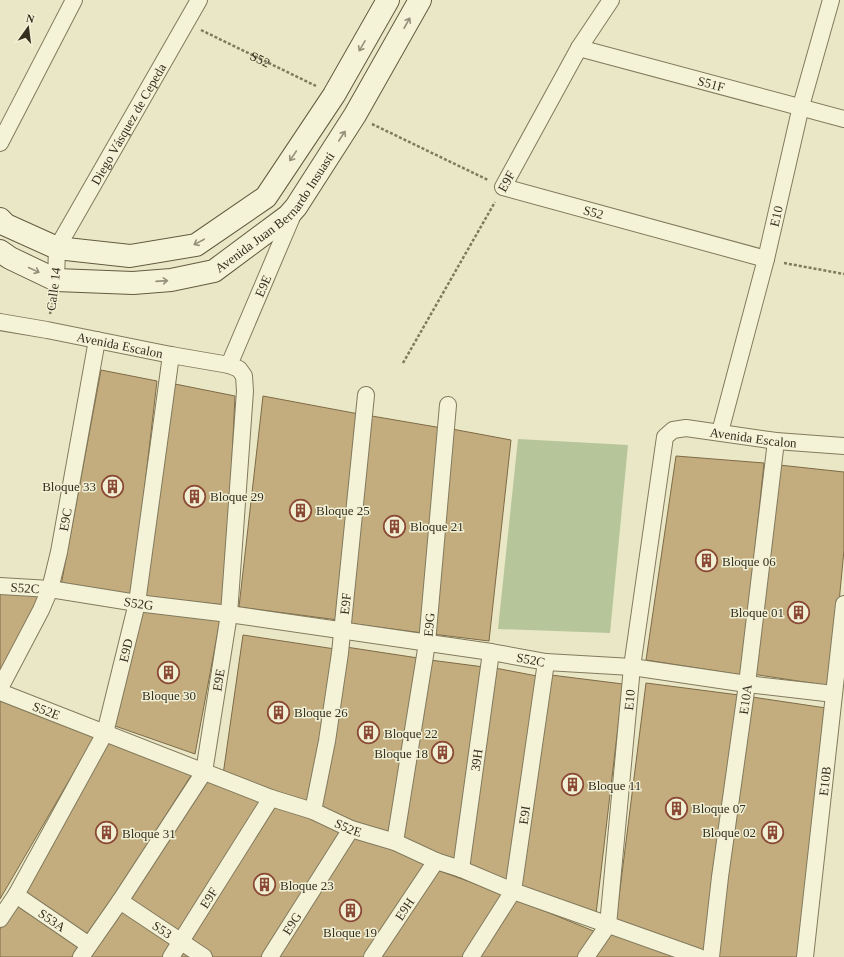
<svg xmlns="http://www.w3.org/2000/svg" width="844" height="957" font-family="Georgia,serif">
	<rect width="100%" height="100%" fill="#e9e7c5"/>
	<path fill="#b6c69a" d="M518,439L628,445L610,633L498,629Z"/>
	<g fill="#c3ad7f" stroke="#7e6b46">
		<path d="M101,370L157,381L132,596L60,591Z"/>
		<path d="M175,384L235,396L225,605L143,596Z"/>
		<path d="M263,396L359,414L338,620L239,607Z"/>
		<path d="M366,415L442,428L423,633L347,623Z"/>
		<path d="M452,429L511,440L489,641L432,634Z"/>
		<path d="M676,456L764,463L742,675L646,660Z"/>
		<path d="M779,465L844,472V550L831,686L752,674Z"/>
		<path d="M0,592L42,593L0,671Z"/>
		<path d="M143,611L220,620L195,754L115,726Z"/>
		<path d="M243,635L335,649L310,805L223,775Z"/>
		<path d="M346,647L418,658L390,835L320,808Z"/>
		<path d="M430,660L484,667L456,861L399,839Z"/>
		<path d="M495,668L537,676L510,883L466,866Z"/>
		<path d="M551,675L623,684L596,914L519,887Z"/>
		<path d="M646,683L739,695L704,954L616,921Z"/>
		<path d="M752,697L826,708L797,957H716Z"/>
		<path d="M1,699L95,736L0,899V701Z"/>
		<path d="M109,741L192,774L89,936L25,892Z"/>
		<path d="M204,777L264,800L179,933L126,900Z"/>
		<path d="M273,803L344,830L265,957H211L186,939Z"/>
		<path d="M353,834L426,863L365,957H274Z"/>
		<path d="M437,870L506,895L466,957H378Z"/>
		<path d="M515,899L596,932L578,957H478Z"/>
		<path d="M17,903L80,945L72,957H0V929Z"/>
		<path d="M122,908L174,942L164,957H91Z"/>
		<path d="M611,933L676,957H595Z"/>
		<path d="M182,948L196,957H176Z"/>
	</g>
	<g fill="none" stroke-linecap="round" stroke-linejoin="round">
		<defs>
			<g id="street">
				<path id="s2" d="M611,0L579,48L503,187L766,259"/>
				<path id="s3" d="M579,48L844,119"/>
				<path d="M0,143L74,0"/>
				<path id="s4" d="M56,280L57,248L199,0"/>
				<path id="s5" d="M0,322L47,330L171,355L229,365L239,369L244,376L245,391L229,614L204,772L120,901L81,957"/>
				<path id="s6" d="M229,365L294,212"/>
				<path id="s7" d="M720,432L766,259L801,106L831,0"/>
				<path id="s8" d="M0,586L50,589L137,603L229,614L491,652L546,662L632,667L747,684L834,694"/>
				<path id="s9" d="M0,688L41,610L50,589L59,552L97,340"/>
				<path id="s10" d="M0,692L271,798L313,811L351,829L395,842L436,861L461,869L513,891L699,957"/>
				<path id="s11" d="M313,811L327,741L340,653L366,395"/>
				<path id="s12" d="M395,842L427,643L448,405"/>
				<path id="s13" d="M461,869L491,652"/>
				<path id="s14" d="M16,895L89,945"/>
				<path id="s15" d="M120,901L204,957"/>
				<path id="s16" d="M0,919L16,895L105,733L137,603L171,355"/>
				<path id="s17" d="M171,957L271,798"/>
				<path id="s18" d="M270,957L351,829"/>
				<path id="s19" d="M372,957L436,861"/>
				<path id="s20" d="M471,957L513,891L546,662"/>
				<path id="s21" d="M586,957L608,925L632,667L665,437L673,430L686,428L776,441L844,446"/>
				<path id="s22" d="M711,957L720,877L747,684L776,441"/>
				<path id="s23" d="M805,957L844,604"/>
			</g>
			<g id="secondary">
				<path d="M0,219L6,225L57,248L130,256L196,245L266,197L334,95L388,0"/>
				<path id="s24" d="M0,251L10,258L56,280L133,283L171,280L214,271L288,216L296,207L355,115L420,0"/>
			</g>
		</defs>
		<use href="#street" stroke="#827a5d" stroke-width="18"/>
		<use href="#secondary" stroke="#645b40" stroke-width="24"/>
		<g stroke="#827a5d" stroke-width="2.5" stroke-dasharray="3 2" stroke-linecap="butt">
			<path id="s1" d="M201,30L316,86"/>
			<path d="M372,124L488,180"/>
			<path d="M784,263L844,274"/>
			<path d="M50,314L53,299"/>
			<path d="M403,363L495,202"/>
		</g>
		<use href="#street" stroke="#f5f3d7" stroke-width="16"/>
		<use href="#secondary" stroke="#f5f3d7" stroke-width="22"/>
	</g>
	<defs><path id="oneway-shaft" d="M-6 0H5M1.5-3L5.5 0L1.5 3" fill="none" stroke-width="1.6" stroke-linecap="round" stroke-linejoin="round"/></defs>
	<g stroke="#94907b">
		<use href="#oneway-shaft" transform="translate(407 23) rotate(-61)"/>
		<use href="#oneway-shaft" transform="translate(362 46) rotate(120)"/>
		<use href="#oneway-shaft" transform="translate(342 136) rotate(-57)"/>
		<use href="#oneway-shaft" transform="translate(293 156) rotate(124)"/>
		<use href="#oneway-shaft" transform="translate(199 242) rotate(152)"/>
		<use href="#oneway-shaft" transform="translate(34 270) rotate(25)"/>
		<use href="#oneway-shaft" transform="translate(162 281) rotate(-4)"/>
	</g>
	<defs>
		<symbol id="building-ring" viewBox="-11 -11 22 22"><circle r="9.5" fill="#f1f0d4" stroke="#8a4934" stroke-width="1.5"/><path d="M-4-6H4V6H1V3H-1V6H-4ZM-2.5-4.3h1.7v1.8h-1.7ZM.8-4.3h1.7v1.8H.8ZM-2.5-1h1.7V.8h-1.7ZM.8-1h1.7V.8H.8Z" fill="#8a4934"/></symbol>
	</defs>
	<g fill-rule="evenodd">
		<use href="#building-ring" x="100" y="474" width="25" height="25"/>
		<use href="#building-ring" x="182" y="484" width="25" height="25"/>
		<use href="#building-ring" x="288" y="498" width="25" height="25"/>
		<use href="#building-ring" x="382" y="514" width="25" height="25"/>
		<use href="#building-ring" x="694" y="548" width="25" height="25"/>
		<use href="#building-ring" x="786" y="600" width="25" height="25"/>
		<use href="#building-ring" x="156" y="660" width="25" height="25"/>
		<use href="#building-ring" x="266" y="700" width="25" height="25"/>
		<use href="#building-ring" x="356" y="720" width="25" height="25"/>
		<use href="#building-ring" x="430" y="740" width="25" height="25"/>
		<use href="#building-ring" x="560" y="772" width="25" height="25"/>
		<use href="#building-ring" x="664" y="796" width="25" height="25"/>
		<use href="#building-ring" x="760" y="820" width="25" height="25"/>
		<use href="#building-ring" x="94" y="820" width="25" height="25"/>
		<use href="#building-ring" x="252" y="872" width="25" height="25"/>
		<use href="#building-ring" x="338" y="898" width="25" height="25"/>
	</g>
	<g text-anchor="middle" stroke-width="3" stroke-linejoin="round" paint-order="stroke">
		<g font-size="13" fill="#342e1f" stroke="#f1f0d4">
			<text dy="5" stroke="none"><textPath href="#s1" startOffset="66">S52</textPath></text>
			<text dy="5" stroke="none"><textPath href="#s3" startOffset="137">S51F</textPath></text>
			<text dy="5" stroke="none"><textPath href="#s4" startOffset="175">Diego Vásquez de Cepeda</textPath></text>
			<text transform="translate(506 181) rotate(-61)" y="5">E9F</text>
			<text dy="5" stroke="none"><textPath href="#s24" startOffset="308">Avenida Juan Bernardo Insuasti</textPath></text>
			<text dy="5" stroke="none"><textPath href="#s2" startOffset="310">S52</textPath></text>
			<text dy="5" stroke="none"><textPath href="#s7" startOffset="223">E10</textPath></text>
			<text dy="5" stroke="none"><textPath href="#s6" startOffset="86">E9E</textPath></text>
			<text transform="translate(53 289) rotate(-83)" y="5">Calle 14</text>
			<text dy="5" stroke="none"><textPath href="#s5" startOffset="122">Avenida Escalon</textPath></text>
			<text dy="5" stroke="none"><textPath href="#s21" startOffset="622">Avenida Escalon</textPath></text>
			<text dy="5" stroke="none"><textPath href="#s9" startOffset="182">E9C</textPath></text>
			<text dy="5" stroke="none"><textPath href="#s8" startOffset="25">S52C</textPath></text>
			<text dy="5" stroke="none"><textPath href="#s8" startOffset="140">S52G</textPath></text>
			<text dy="5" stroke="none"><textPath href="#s11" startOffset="210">E9F</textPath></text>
			<text dy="5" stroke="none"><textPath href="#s12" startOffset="220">E9G</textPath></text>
			<text dy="5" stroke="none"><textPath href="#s16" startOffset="299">E9D</textPath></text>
			<text dy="5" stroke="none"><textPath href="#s8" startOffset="536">S52C</textPath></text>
			<text transform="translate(218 680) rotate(-81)" y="5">E9E</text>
			<text dy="5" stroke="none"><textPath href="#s22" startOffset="260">E10A</textPath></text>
			<text dy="5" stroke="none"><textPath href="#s21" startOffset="265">E10</textPath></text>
			<text dy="5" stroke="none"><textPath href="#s10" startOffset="50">S52E</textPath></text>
			<text dy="5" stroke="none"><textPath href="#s13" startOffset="110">39H</textPath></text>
			<text dy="5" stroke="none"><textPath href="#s23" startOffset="177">E10B</textPath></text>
			<text dy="5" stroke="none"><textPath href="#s20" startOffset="155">E9I</textPath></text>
			<text dy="5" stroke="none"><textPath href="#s10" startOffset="374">S52E</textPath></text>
			<text dy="5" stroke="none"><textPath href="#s17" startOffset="70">E9F</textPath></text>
			<text dy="5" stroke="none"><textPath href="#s19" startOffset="58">E9H</textPath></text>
			<text dy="5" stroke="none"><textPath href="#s14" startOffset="44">S53A</textPath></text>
			<text dy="5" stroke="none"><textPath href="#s18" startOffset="40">E9G</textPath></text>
			<text dy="5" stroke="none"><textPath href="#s15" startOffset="51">S53</textPath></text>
		</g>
		<g font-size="13" fill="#342e1f" stroke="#f1f0d4" text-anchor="start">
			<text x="96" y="491" text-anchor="end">Bloque 33</text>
			<text x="210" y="501">Bloque 29</text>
			<text x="316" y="515">Bloque 25</text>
			<text x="410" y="531">Bloque 21</text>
			<text x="722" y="566">Bloque 06</text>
			<text x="784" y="617" text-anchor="end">Bloque 01</text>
			<text x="169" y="700" text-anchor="middle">Bloque 30</text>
			<text x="294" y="717">Bloque 26</text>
			<text x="384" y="738">Bloque 22</text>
			<text x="428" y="758" text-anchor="end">Bloque 18</text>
			<text x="588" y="790">Bloque 11</text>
			<text x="692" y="813">Bloque 07</text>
			<text x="756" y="837" text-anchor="end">Bloque 02</text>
			<text x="122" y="838">Bloque 31</text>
			<text x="280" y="890">Bloque 23</text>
			<text x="350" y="937" text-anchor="middle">Bloque 19</text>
		</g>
	</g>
	<g transform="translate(28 28) rotate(14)" stroke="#f1f0d4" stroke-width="3" paint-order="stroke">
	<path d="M0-3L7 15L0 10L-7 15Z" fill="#342e1f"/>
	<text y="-6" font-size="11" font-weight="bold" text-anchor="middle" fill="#342e1f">N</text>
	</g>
</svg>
